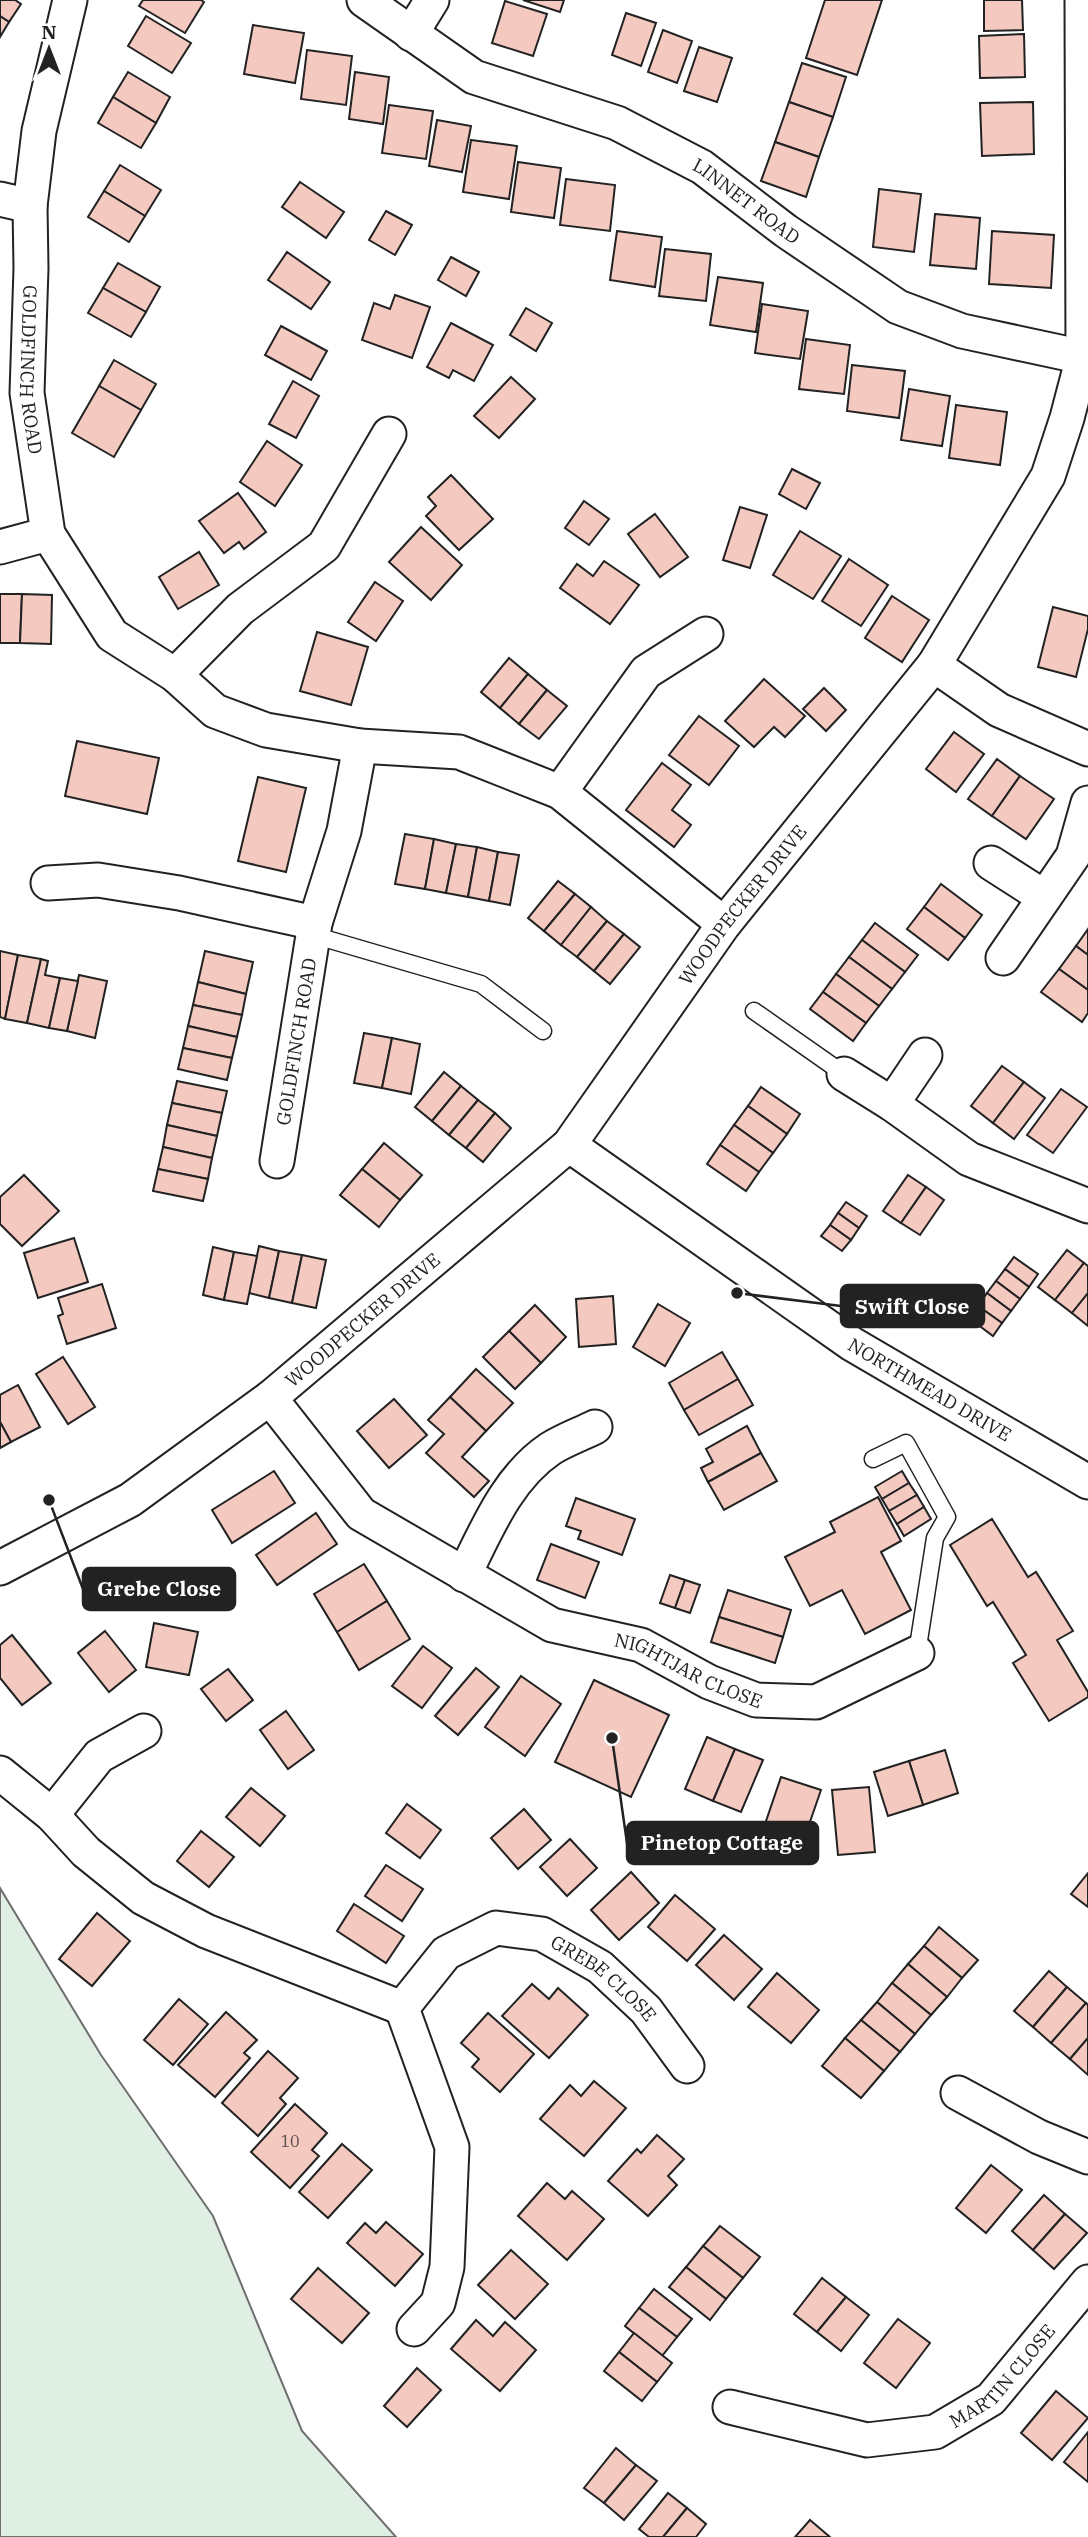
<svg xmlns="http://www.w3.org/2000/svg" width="1088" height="2537" font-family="'IBM Plex Serif',serif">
	<rect width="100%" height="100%" fill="#fff"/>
	<path fill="#e0efe3" stroke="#6f6f6f" stroke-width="2" d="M0,1888L101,2055L213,2216L302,2431L396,2537H0Z"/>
	<g fill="#f3c9c0" stroke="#222" stroke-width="2">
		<path d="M0,0H15L21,4L9,22L0,16Z"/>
		<path d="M143,0H201L204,2L185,33L139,6Z"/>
		<path d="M523,0H564L560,12Z"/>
		<path d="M825,0H882L857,75L806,58Z"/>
		<path d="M984,0H1022L1023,30L984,31Z"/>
		<path d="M505,1L547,14L533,56L492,43Z"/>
		<path d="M626,13L656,23L641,66L612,55Z"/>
		<path d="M0,16L9,22L0,37Z"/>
		<path d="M146,16L191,43L172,73L128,46Z"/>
		<path d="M253,25L304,33L295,83L244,74Z"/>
		<path d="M663,30L692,41L677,83L648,72Z"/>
		<path d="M1024,34L1025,77L980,78L979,36Z"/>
		<path d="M699,47L732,58L717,102L684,91Z"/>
		<path d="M307,50L352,56L346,105L301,99Z"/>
		<path d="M802,63L846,77L833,117L789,102Z"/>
		<path d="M128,72L170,97L156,123L113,97Z"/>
		<path d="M355,72L389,77L383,124L349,119Z"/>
		<path d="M113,97L156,123L141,148L98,123Z"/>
		<path d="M789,102L833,117L819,157L775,142Z"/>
		<path d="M1033,102L1034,154L982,156L980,103Z"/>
		<path d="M389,105L433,111L426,159L382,153Z"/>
		<path d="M437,120L471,126L462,172L429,166Z"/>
		<path d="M471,140L517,146L509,199L463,192Z"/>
		<path d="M775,142L819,157L806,197L761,181Z"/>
		<path d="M518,162L561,168L554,218L511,212Z"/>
		<path d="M120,165L161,190L145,216L104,191Z"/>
		<path d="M566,179L615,185L610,231L560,225Z"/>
		<path d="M300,182L344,212L326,238L282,207Z"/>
		<path d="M879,189L921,194L914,252L873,247Z"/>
		<path d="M104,191L145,216L129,242L88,217Z"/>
		<path d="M386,211L412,225L395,255L369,240Z"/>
		<path d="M935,214L980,218L976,269L930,265Z"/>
		<path d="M617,231L662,237L655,287L610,280Z"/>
		<path d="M992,231L1054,235L1051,288L989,284Z"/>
		<path d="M665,249L711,254L706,301L659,296Z"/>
		<path d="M287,252L330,282L311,309L268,280Z"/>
		<path d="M451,257L479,272L466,296L438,280Z"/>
		<path d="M118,263L160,287L146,312L103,288Z"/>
		<path d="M718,277L763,283L756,332L710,325Z"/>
		<path d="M103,288L146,312L131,337L88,313Z"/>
		<path d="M395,295L430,307L412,358L362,340L374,303L390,309Z"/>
		<path d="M762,304L808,311L800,359L755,353Z"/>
		<path d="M526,308L552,323L536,351L510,335Z"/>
		<path d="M451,323L493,345L474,381L453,370L449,378L427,367Z"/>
		<path d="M281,326L327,351L311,380L265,355Z"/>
		<path d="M806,339L850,345L844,394L799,389Z"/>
		<path d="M114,360L156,384L141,410L99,386Z"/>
		<path d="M852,365L905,371L899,418L847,411Z"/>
		<path d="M511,377L535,399L499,438L474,416Z"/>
		<path d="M293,381L319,396L296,438L269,424Z"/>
		<path d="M99,386L141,410L114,457L72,433Z"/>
		<path d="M909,389L950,396L942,446L901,440Z"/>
		<path d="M956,405L1007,412L1000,465L949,458Z"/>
		<path d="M267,441L302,465L275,506L240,482Z"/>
		<path d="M792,469L820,483L806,509L779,494Z"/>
		<path d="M451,475L493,519L459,550L426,516L436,506L428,497Z"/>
		<path d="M238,493L266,532L244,549L239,542L224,553L199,521Z"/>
		<path d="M584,501L609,519L589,545L565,528Z"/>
		<path d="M740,507L767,515L750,568L723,560Z"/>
		<path d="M655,514L688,557L660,577L628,534Z"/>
		<path d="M421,527L462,565L431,600L389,562Z"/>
		<path d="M800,531L841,556L813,599L773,575Z"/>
		<path d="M199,552L219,585L178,609L159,577Z"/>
		<path d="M849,559L888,585L861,626L822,601Z"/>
		<path d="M604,561L639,585L610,624L560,588L577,564L593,576Z"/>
		<path d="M375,582L403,601L376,641L348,622Z"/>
		<path d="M0,594H22L20,643H0Z"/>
		<path d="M22,594L52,595L51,644L20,643Z"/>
		<path d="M892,596L929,620L902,662L865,638Z"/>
		<path d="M1053,607L1088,616V629L1076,677L1038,667Z"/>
		<path d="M317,632L368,647L351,705L300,691Z"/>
		<path d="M509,658L528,674L500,708L481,692Z"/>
		<path d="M528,674L547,690L519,724L500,708Z"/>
		<path d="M764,679L805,716L785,737L774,727L754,747L725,721Z"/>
		<path d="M824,688L846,710L826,731L803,709Z"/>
		<path d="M547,690L567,706L539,739L519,724Z"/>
		<path d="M699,716L739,746L709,785L669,755Z"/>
		<path d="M954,732L984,754L956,792L926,769Z"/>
		<path d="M77,741L159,758L147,814L65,796Z"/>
		<path d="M997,759L1020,776L992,816L968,799Z"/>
		<path d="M662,763L691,785L672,810L691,825L674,847L626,810Z"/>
		<path d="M1020,776L1054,799L1026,839L992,816Z"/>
		<path d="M258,777L306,788L286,872L238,861Z"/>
		<path d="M405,834L434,839L425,889L395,884Z"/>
		<path d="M434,839L456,844L446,893L425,889Z"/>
		<path d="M456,844L477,847L468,897L446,893Z"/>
		<path d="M477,847L498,852L489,901L468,897Z"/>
		<path d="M498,852L519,855L510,905L489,901Z"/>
		<path d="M558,881L575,894L544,931L528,918Z"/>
		<path d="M941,884L982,915L965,938L924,907Z"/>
		<path d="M575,894L591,907L561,945L544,931Z"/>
		<path d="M591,907L607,921L577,957L561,945Z"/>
		<path d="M924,907L965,938L948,960L907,929Z"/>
		<path d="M607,921L624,934L594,971L577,957Z"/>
		<path d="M875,923L918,955L905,972L862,940Z"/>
		<path d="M1088,929V955L1076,946Z"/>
		<path d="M624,934L640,947L610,984L594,971Z"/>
		<path d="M862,940L905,972L892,989L849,957Z"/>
		<path d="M1076,946L1088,955V990L1059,969Z"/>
		<path d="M0,951L18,955L5,1019L0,1017Z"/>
		<path d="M205,951L253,962L246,994L198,982Z"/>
		<path d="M18,955L41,959L27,1023L5,1019Z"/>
		<path d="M849,957L892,989L879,1006L836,974Z"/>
		<path d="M41,959L48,961L45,975L60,978L49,1028L27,1023Z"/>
		<path d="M1059,969L1088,990V1013L1082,1022L1041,992Z"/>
		<path d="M836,974L879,1006L866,1023L823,992Z"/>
		<path d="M79,975L107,981L95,1038L67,1031Z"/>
		<path d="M60,978L78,981L67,1031L49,1028Z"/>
		<path d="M198,982L246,994L242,1015L193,1005Z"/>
		<path d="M823,992L866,1023L853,1041L810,1009Z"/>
		<path d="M193,1005L242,1015L237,1037L188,1026Z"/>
		<path d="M188,1026L237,1037L232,1058L183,1048Z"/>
		<path d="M364,1033L392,1038L382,1088L354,1083Z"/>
		<path d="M392,1038L420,1044L411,1094L382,1088Z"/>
		<path d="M183,1048L232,1058L227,1080L178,1069Z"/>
		<path d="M1002,1066L1024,1082L993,1123L971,1106Z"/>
		<path d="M444,1072L461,1086L432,1121L415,1107Z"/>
		<path d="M177,1081L227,1091L222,1113L172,1103Z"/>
		<path d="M1024,1082L1045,1098L1014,1139L993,1123Z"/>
		<path d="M461,1086L478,1100L449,1135L432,1121Z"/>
		<path d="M761,1087L800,1114L787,1134L748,1106Z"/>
		<path d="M1061,1089L1087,1107L1053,1153L1027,1135Z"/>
		<path d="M478,1100L495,1113L466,1148L449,1135Z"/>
		<path d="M172,1103L222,1113L217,1136L167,1125Z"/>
		<path d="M748,1106L787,1134L773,1153L734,1125Z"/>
		<path d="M495,1113L511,1128L483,1162L466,1148Z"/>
		<path d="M167,1125L217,1136L212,1158L163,1147Z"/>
		<path d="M734,1125L773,1153L759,1172L720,1145Z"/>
		<path d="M384,1143L422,1175L400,1200L362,1169Z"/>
		<path d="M720,1145L759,1172L746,1191L707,1164Z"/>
		<path d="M163,1147L212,1158L208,1179L158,1169Z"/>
		<path d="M158,1169L208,1179L203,1201L153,1191Z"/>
		<path d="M362,1169L400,1200L379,1227L340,1195Z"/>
		<path d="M24,1175L59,1211L22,1246L0,1224V1197Z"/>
		<path d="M908,1175L926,1187L901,1223L883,1211Z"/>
		<path d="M926,1187L944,1200L920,1235L901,1223Z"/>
		<path d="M846,1202L867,1216L859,1228L838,1213Z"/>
		<path d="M838,1213L859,1228L851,1240L830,1225Z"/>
		<path d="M830,1225L851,1240L842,1251L821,1236Z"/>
		<path d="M74,1238L88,1282L38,1298L24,1253Z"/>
		<path d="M259,1246L279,1251L269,1298L249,1293Z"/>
		<path d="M213,1247L234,1252L224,1300L203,1295Z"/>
		<path d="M1067,1250L1084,1263L1055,1300L1038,1287Z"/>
		<path d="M279,1251L302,1255L292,1303L269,1298Z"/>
		<path d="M234,1252L257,1256L247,1304L224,1300Z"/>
		<path d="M302,1255L326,1260L316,1308L292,1303Z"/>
		<path d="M1014,1257L1038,1274L1029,1287L1005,1269Z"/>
		<path d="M1084,1263L1088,1266V1293L1072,1313L1055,1300Z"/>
		<path d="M1005,1269L1029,1287L1020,1299L996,1281Z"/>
		<path d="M996,1281L1020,1299L1011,1311L987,1293Z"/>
		<path d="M102,1284L116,1328L67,1344L58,1316L63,1314L58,1298Z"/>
		<path d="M987,1293L1011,1311L1002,1323L978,1306Z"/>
		<path d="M1088,1293V1326L1072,1313Z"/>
		<path d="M613,1296L616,1344L579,1347L576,1299Z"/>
		<path d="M658,1304L690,1323L665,1366L633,1347Z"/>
		<path d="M535,1305L566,1337L541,1363L509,1331Z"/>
		<path d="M978,1306L1002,1323L993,1336L969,1318Z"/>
		<path d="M509,1331L541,1363L515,1389L483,1357Z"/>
		<path d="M722,1352L738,1379L684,1410L669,1383Z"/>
		<path d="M63,1357L95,1407L68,1424L36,1374Z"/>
		<path d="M476,1369L513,1403L486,1431L450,1397Z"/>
		<path d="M738,1379L753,1405L699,1435L684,1410Z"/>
		<path d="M18,1385L40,1427L11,1442L0,1422V1395Z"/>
		<path d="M450,1397L486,1431L462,1457L489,1481L474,1497L426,1453L444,1434L428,1420Z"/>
		<path d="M394,1399L427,1435L389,1468L357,1431Z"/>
		<path d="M0,1422L11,1442L0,1448Z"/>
		<path d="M747,1426L761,1453L708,1482L701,1468L713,1462L706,1449Z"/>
		<path d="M761,1453L777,1481L724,1510L708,1482Z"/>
		<path d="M274,1471L295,1503L232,1543L212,1510Z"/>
		<path d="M902,1471L909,1483L882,1499L875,1487Z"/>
		<path d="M909,1483L917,1495L889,1511L882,1499Z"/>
		<path d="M917,1495L924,1507L897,1524L889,1511Z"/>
		<path d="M878,1497L901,1541L881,1552L911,1610L865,1634L842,1590L810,1606L785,1557L835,1532L830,1522Z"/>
		<path d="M576,1498L635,1519L622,1555L578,1539L581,1531L566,1526Z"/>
		<path d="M924,1507L931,1519L904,1536L897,1524Z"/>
		<path d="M316,1513L337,1544L277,1585L256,1555Z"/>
		<path d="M992,1519L1028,1577L1036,1572L1073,1631L1057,1640L1088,1692V1697L1049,1721L1013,1663L1026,1655L993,1602L987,1606L950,1545Z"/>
		<path d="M551,1544L599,1562L585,1598L537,1580Z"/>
		<path d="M364,1564L387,1601L337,1632L314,1594Z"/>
		<path d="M670,1575L685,1580L675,1608L660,1603Z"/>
		<path d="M685,1580L700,1585L690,1613L675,1608Z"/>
		<path d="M728,1590L791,1610L783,1637L719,1617Z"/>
		<path d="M387,1601L410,1639L359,1670L337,1632Z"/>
		<path d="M719,1617L783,1637L775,1663L711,1642Z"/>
		<path d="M154,1623L198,1632L189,1675L146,1667Z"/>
		<path d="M105,1631L136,1670L109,1692L78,1653Z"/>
		<path d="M12,1635L51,1683L22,1705L0,1678V1645Z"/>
		<path d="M423,1646L452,1668L422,1708L392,1686Z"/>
		<path d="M476,1668L499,1687L458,1735L435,1716Z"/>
		<path d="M228,1669L253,1700L226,1721L201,1689Z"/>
		<path d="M521,1676L561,1704L525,1756L485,1727Z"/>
		<path d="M594,1680L669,1715L631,1797L555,1762Z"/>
		<path d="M286,1711L314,1750L288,1769L260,1730Z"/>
		<path d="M707,1737L735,1749L713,1801L685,1789Z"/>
		<path d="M735,1749L763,1760L741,1812L713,1801Z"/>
		<path d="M945,1750L958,1793L923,1805L909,1761Z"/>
		<path d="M909,1761L923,1805L888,1816L874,1772Z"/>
		<path d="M781,1777L821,1790L803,1842L763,1830Z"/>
		<path d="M869,1787L875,1852L838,1855L832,1790Z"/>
		<path d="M251,1788L285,1816L260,1846L226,1817Z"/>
		<path d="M407,1804L441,1830L420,1858L386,1833Z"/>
		<path d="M524,1809L551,1840L518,1869L491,1838Z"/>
		<path d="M201,1831L234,1857L209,1887L177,1861Z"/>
		<path d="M570,1839L597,1868L567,1896L540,1867Z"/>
		<path d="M386,1865L423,1889L402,1921L365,1896Z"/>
		<path d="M631,1872L659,1903L619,1940L591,1910Z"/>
		<path d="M1088,1873V1907L1071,1894Z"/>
		<path d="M675,1895L715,1929L687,1961L648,1927Z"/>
		<path d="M354,1904L404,1936L386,1963L337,1931Z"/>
		<path d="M97,1913L130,1941L92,1986L59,1959Z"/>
		<path d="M939,1927L978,1960L962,1978L924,1946Z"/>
		<path d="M724,1935L762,1969L734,2000L696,1965Z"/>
		<path d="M924,1946L962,1978L947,1997L908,1964Z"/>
		<path d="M908,1964L947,1997L931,2015L892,1983Z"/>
		<path d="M1049,1971L1067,1987L1033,2027L1014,2011Z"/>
		<path d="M777,1973L819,2010L791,2043L748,2007Z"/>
		<path d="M892,1983L931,2015L915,2034L877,2002Z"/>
		<path d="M532,1984L549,1999L558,1988L588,2015L549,2058L502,2016Z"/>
		<path d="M1067,1987L1086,2003L1051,2043L1033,2027Z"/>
		<path d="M179,1999L208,2024L173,2065L144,2040Z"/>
		<path d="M877,2002L915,2034L900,2052L861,2020Z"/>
		<path d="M1086,2003L1088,2005V2038L1070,2059L1051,2043Z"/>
		<path d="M226,2012L257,2040L244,2053L250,2058L215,2097L178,2065Z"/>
		<path d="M488,2013L534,2054L500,2092L472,2067L479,2059L461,2043Z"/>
		<path d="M861,2020L900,2052L884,2071L845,2038Z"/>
		<path d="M845,2038L884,2071L861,2098L822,2066Z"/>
		<path d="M1088,2038V2075L1070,2059Z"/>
		<path d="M268,2051L298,2078L280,2098L286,2104L258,2136L222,2103Z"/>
		<path d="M594,2081L626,2108L584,2156L540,2119L570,2085L581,2096Z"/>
		<path d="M295,2104L327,2133L312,2150L319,2156L290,2188L251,2152Z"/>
		<path d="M657,2135L684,2159L668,2176L677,2185L648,2216L608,2181L637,2149L641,2153Z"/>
		<path d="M342,2144L372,2170L328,2218L299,2192Z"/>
		<path d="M991,2165L1022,2190L986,2233L956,2208Z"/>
		<path d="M547,2183L565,2199L572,2191L604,2219L567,2260L518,2216Z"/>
		<path d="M1044,2195L1065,2214L1033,2250L1012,2231Z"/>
		<path d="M1065,2214L1087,2233L1054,2269L1033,2250Z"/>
		<path d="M386,2222L423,2254L395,2286L347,2243L365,2223L376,2233Z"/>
		<path d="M720,2226L760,2257L743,2278L703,2246Z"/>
		<path d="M703,2246L743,2278L726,2299L686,2267Z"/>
		<path d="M511,2250L548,2284L515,2319L478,2285Z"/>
		<path d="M686,2267L726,2299L710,2320L669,2287Z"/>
		<path d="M318,2268L369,2313L342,2343L291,2299Z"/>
		<path d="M822,2278L846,2297L817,2332L794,2314Z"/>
		<path d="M654,2289L692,2319L677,2337L639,2308Z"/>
		<path d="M846,2297L869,2315L841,2351L817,2332Z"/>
		<path d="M639,2308L677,2337L662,2356L625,2326Z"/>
		<path d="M898,2319L930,2343L896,2388L864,2363Z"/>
		<path d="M476,2320L493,2336L505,2322L536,2350L500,2391L451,2349Z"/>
		<path d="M634,2333L672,2363L657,2382L619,2352Z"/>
		<path d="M619,2352L657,2382L642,2401L604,2371Z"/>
		<path d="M417,2368L441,2390L407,2427L384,2406Z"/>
		<path d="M1056,2391L1088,2418L1052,2460L1021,2433Z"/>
		<path d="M1088,2432V2482L1064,2462Z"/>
		<path d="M616,2448L636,2465L604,2503L584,2488Z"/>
		<path d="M636,2465L657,2481L624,2520L604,2503Z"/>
		<path d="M668,2493L687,2508L663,2537H649L639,2529Z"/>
		<path d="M687,2508L706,2524L696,2537H663Z"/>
		<path d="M810,2520L830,2537H795Z"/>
	</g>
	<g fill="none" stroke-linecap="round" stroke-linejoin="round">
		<defs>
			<g id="service">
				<path d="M313,935L481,984L543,1031"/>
				<path d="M754,1011L844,1074"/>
				<path d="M873,1459L906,1443L947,1517L935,1538L917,1653"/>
			</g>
			<g id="minor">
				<path id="s1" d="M70,0L39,131L30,206L31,268L27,393L48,534L112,635L175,675L215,711L266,730L360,746L459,752L560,792L724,924"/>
				<path id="s2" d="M364,0L474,77L617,123L702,167L786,231L898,307L962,331L1083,357"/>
				<path d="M411,34L432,0"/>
				<path d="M0,199L30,206"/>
				<path d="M0,547L48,534"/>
				<path d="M934,665L999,710L1088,749"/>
				<path d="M175,675L240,609L324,546L389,434"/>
				<path d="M560,792L646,672L706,634"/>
				<path d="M991,863L1044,897"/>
				<path d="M48,883L98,880L179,893L315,923"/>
				<path d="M1003,958L1073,856L1088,803"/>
				<path d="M844,1074L892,1104L969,1159L1088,1206"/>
				<path d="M892,1104L925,1055"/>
				<path id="s3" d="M569,1145L852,1344L1088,1482"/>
				<path id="s4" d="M277,1161L315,923L344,831L360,746"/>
				<path id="s5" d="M270,1398L361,1514L552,1625L641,1645L709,1682L756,1700L816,1702L917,1653"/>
				<path id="s6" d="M0,1568L130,1500L270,1398L569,1145L724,924L934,665L1048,476L1067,418L1083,357L1082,0"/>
				<path d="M464,1575C486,1531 507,1478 550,1449C564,1440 581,1434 595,1427"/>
				<path id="s7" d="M0,1773L52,1815L86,1852L143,1898L206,1931L402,2008L446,1953L496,1928L542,1934L600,1967L646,2010L687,2066"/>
				<path d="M52,1815L99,1756L144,1731"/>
				<path d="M402,2008L452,2147L447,2267L438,2303L414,2329"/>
				<path d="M958,2093L1039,2137L1088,2157"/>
				<path id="s8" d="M730,2407L867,2440L935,2432L991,2399L1088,2282"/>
			</g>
		</defs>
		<use href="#service" stroke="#222" stroke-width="19"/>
		<use href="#minor" stroke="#222" stroke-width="37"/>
		<use href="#service" stroke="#fff" stroke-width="16"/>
		<use href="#minor" stroke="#fff" stroke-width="33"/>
	</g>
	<g text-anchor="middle" stroke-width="5" stroke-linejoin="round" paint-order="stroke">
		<g font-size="16" fill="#564c4a">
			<text x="290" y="2147">10</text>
		</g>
		<g font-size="19" fill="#222" stroke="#fff">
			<text dy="7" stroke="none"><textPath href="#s2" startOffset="436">LINNET ROAD</textPath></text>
			<text dy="7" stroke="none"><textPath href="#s1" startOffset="374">GOLDFINCH ROAD</textPath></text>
			<text dy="7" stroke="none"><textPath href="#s6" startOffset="1008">WOODPECKER DRIVE</textPath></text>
			<text dy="7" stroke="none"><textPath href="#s4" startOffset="121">GOLDFINCH ROAD</textPath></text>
			<text dy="7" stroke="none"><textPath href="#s6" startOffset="441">WOODPECKER DRIVE</textPath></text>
			<text dy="7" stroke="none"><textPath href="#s3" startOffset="436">NORTHMEAD DRIVE</textPath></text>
			<text dy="7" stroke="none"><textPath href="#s5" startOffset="513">NIGHTJAR CLOSE</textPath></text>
			<text dy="7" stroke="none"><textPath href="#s7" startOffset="721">GREBE CLOSE</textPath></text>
			<text dy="7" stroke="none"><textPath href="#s8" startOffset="298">MARTIN CLOSE</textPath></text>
		</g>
	</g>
	<path fill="none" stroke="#222" stroke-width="2.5" d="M737 1293L841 1306M49 1500L83 1589M612 1738L627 1843"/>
	<g fill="#222" stroke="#fff" stroke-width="2.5">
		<circle cx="737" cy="1293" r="7"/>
		<circle cx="49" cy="1500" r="7"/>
		<circle cx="612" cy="1738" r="7"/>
	</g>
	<g fill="#222" stroke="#222" stroke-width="2.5">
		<rect x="841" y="1285" width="143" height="42" rx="7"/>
		<rect x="83" y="1568" width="152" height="42" rx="7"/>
		<rect x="627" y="1822" width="191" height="42" rx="7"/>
	</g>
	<g font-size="21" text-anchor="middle" font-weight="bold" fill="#fff">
		<text x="912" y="1314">Swift Close</text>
		<text x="159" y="1596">Grebe Close</text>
		<text x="722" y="1850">Pinetop Cottage</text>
	</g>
	<g transform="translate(49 49)" stroke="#ffffff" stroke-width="5" paint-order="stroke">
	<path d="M0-5L12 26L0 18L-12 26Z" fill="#222222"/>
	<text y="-10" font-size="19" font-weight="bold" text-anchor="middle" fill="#222222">N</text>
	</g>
</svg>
